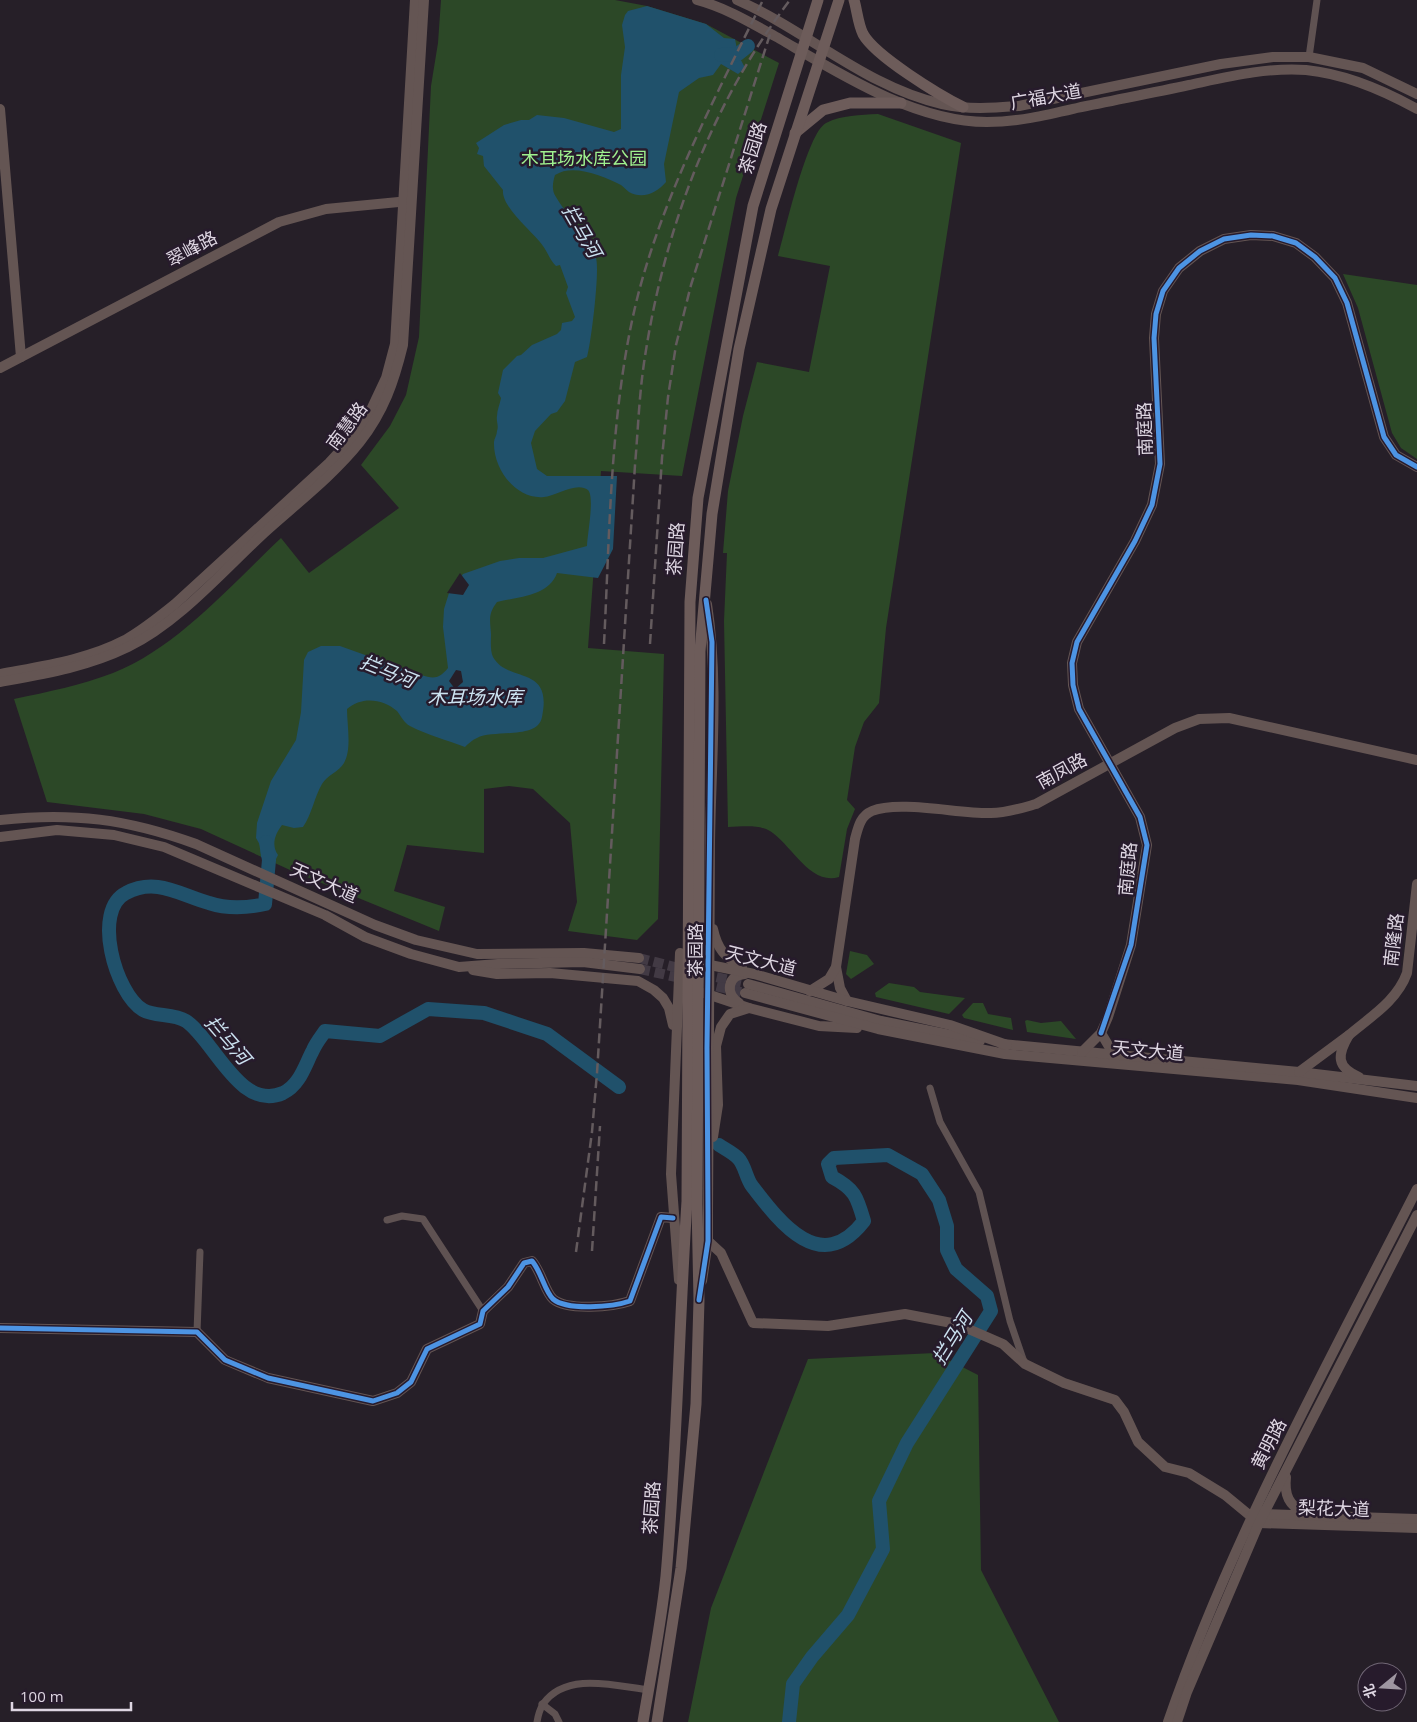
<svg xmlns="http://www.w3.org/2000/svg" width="1417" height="1722" font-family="'Open Sans','Noto Sans SC',sans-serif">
	<rect width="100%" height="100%" fill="#261f28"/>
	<g fill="#2c4827">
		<path d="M441,0H615L647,6L706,24L779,63L736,198L682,476L601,471L588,648L664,654L658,919L637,940L568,931L577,902L570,823L533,789L509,786L484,789V853L407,845L394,891L445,907L439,931L290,870L201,829L144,814L47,802L14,699C48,692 81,685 113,673C177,648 232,584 281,538L309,573L399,508L361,465L390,426L406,395L419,337L431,86L438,43Z"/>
		<path d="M878,114L961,143L886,628L879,703L864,722L855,747L847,800L855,809L847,829L839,877C810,886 791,844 770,831C758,824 741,827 728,827L724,621L727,553H723L728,491L743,416L757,362L809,372L830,266L778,256C785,232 807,133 826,123C842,115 860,115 878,114Z"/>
		<path d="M1343,274L1417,285V459L1401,448L1392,433L1358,308Z"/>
		<path d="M850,951L867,955L874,964L851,979L846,974Z"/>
		<path d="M889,983L914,987L920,992L965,998L949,1014L876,997L875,993Z"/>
		<path d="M973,1003H983L988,1014L1011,1018L1013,1030L964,1018L962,1015Z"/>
		<path d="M1027,1020L1041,1023L1061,1021L1076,1039L1027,1032L1025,1021Z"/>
		<path d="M935,1353L978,1375L981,1570L1059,1722H688L711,1608L808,1359Z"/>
	</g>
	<path fill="#20516b" d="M647,6L706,24L724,38L735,39L738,54L745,68L738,74L721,64L713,75L699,78L679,92L664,164L666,182C658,192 643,200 629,192C626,190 624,187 621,185C603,176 573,163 555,175C553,182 551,190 556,197C568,218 589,232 596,258C600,270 591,344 587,357L575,362L565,401L557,412L551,414L535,431L531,443L537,469L547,476H617L613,549L598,578L557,573C549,596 518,597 497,602C488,614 490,619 491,634C491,640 490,651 493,657C508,684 553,664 542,717C538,740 493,729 477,738C472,740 468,744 465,747C447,740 427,735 410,726C404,723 401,716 397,711C383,699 362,696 347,709C347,725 352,749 344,763C339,772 327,775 322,784C314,798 312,814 303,827L294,828L282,825C275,834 271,845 278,855L274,863L261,857L260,845L256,838L257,823L271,781L296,740L301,712L304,660L308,652L321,646H340L421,675C434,679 439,679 448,668L443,627L444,609L449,593L463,574L500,561L519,558H543L587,546C587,536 595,497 588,490C577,481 555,496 544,497C516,500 493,469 494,442C494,439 497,435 497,431C499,426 496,421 497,416C497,410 500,404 501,398L498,393L503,370L517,356L521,355L532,345L557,334L561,330L562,323L572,321L575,317L566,293L568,287L560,265L556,266C550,260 548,253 543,246C533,232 501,207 503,190L484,166L483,156L477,154L479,148L476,143L504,125L521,120H529L537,115L564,118L614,132L621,129V75L625,47L622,25L625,15L628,11Z"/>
	<g fill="#261f28">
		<path d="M460,573L469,585L463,595L447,593Z"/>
		<path d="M456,670L461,671L463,682L455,689L449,681Z"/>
	</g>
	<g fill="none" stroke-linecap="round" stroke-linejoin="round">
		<g stroke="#20516b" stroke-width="14">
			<path d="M721,55L738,54L748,46"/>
			<path d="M266,842L269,860L265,904C247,908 227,909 209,903C180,895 156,877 126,893C92,910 115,993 143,1010C155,1017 173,1013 186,1021C214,1040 240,1112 283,1093C300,1085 305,1065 313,1050C316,1043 321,1037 325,1031L380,1036L428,1009L484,1013L547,1034L619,1087"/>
			<path d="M719,1145C725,1149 733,1153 738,1158C745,1165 746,1178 752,1186C781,1224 821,1276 864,1221C857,1197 855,1189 832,1177L828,1164L834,1158L888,1155L922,1174L939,1200L947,1226V1250L956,1269L987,1296L991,1311L907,1443L879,1501L883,1549L848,1615L812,1657L793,1684L789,1722"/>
		</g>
		<g stroke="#423a44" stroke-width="10" stroke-dasharray="10 5" stroke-linecap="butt">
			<path d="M639,958L686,970"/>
			<path d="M640,969L685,979"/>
			<path d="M702,974L748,984"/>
			<path d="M702,983L745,993"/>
		</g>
		<g stroke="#5f5252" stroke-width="7">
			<path d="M1309,57L1317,0"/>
			<path d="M930,1088L940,1122L979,1192L1010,1321L1024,1362"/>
			<path d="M387,1220L402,1216L423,1219L483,1311"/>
			<path d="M197,1332L200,1252"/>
			<path d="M542,1704L555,1714L559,1722"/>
			<path d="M537,1722C538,1716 540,1709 543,1704C566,1671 616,1686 649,1690"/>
		</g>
		<g stroke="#645553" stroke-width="10">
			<path d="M697,0C727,8 753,24 780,39C840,74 915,122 987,122C1018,122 1047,115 1077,108C1115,100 1152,93 1189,85C1227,77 1267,67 1306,70C1346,74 1383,90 1417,109"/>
			<path d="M737,0C806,30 868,88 942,104C968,110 993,108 1019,106L1221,64L1273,57H1309L1363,68L1417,94"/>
			<path d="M0,109L21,357"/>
			<path d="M0,368L279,222L326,209L409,201"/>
			<path d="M0,674C42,666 87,660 125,640C143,630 159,617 175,604L329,463L354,436L370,412L386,378L395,344L415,0"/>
			<path d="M0,682C44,674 87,667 128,647C178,623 223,571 264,533C296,504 333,476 360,442C384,411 394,382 403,345L424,0"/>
			<path d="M0,820C73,812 127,819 196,844L375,925L416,940L477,954L584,953L639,958"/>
			<path d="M0,837L57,830L114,835L164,847L325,915L365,937L411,954L459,967L498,964L583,962L640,969"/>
			<path d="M713,929C717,948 725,958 742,967"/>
			<path d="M836,967L840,988L847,1001"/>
			<path d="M473,970L497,974L550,973L638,981L654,990L663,998L669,1008L673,1025"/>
			<path d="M748,984L881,1021L980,1041"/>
			<path d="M810,991L829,979L836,967L855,839C858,828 860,816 872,811C899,800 960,814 991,813C1007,813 1022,808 1036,804L1175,728L1199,719L1229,718L1417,760"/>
			<path d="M704,993L749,1008L819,1026L857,1028"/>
			<path d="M745,993L878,1029L1005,1054L1298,1080L1417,1098"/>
			<path d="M739,1003C725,994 727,975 745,974"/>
			<path d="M1101,1033L1114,1055"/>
			<path d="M1349,1035C1370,1017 1397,1001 1407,973L1417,884"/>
			<path d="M1002,1044L1299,1072L1417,1086"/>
			<path d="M1082,1052L1101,1033L1108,1017L1131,945L1147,845L1140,817L1079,709L1073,685L1072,663L1077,642L1135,541L1152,505L1160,464L1154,338L1156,314L1163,291L1179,268L1200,251L1224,239L1251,235L1273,236L1296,243L1315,257L1335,278L1347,303L1384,437L1396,455L1417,467"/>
			<path d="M1299,1072L1349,1035C1337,1055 1336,1067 1359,1077"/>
			<path d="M713,1137L718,1105L716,1046L721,1027L730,1014L749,1008"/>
			<path d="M708,1241L721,1253L753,1323L828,1326L905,1314L957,1324L1003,1344L1025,1364L1064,1383L1115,1400L1124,1412L1138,1442L1165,1467L1189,1473L1225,1495L1259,1523L1417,1528"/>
			<path d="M679,1280L671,1174L680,953L710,965L754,974L847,1001L950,1025L1007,1045"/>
			<path d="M702,1281L708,1241V1214C709,1091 709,967 710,843C711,764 719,682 707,604"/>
			<path d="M0,1328L197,1332L225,1360L268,1378L373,1401L397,1393L411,1382L427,1349L480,1324L483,1311L508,1287L524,1263L532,1261C541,1271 545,1292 553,1299C567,1311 613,1307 630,1301L661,1217L673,1218"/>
			<path d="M1286,1477C1284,1495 1289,1506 1305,1513"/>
			<path d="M1261,1512L1265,1514L1417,1519"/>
			<path d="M1168,1722C1232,1536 1328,1364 1417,1189"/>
			<path d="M1177,1722L1187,1692L1259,1523L1417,1215"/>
		</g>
		<g stroke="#6d5c5a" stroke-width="11">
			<path d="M854,0C857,10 858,24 863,34C875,56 939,95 963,107"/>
			<path d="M795,133L823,110L850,103H901"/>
			<path d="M643,1722C651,1674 661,1625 666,1576C677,1451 679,1326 687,1201L690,602L698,498L753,206L818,0"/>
			<path d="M657,1722L681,1568L696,1404L699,1300L697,1204L700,651L712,514L739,349L771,209L839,0"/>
		</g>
		<g stroke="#645b5e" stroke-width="2.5" stroke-dasharray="10 5" stroke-linecap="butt">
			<path d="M604,644C610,529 610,406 638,295C665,191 716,96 763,0"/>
			<path d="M650,644L662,458L668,397L676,345L691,285L770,34"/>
			<path d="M592,1251L600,1126"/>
			<path d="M576,1252L592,1132L597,1073L635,465C638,431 639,397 644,363C663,233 710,105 790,0"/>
		</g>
		<defs>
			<g id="cycleway">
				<path d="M1101,1033L1131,945L1147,845L1140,817L1079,709L1073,685L1072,663L1077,642L1135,541L1152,505L1160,464L1154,338L1156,314L1163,291L1179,268L1200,251L1224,239L1251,235L1273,236L1296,243L1315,257L1335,278L1347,303L1384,437L1396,455L1417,467"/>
				<path d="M699,1300L708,1241V1214L707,1048L712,642L706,600"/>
				<path d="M0,1328L197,1332L225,1360L268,1378L373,1401L397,1393L411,1382L427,1349L480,1324L483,1311L508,1287L524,1263L532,1261C541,1271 545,1292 553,1299C567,1311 613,1307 630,1301L661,1217L673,1218"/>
			</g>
		</defs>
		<use href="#cycleway" stroke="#271b2c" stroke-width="8"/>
		<use href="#cycleway" stroke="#4d94e3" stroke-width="5"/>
	</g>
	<g text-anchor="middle" stroke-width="5" stroke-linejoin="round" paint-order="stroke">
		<g font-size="18" fill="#ded6e2" stroke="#271b2c">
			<text transform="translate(1046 97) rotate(-10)" y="6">广福大道</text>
			<text transform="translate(753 148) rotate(-73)" y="6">茶园路</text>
			<text transform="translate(192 249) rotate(-28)" y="6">翠峰路</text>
			<text transform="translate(347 426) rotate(-53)" y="6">南慧路</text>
			<text transform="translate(1145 429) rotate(-92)" y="6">南庭路</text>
			<text transform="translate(676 549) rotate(-86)" y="6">茶园路</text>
			<text transform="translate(1062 771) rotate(-29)" y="6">南凤路</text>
			<text transform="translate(1128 869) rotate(-85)" y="6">南庭路</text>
			<text transform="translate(324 883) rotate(24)" y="6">天文大道</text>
			<text transform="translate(1394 940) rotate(-83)" y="6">南隆路</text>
			<text transform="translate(696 950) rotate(-90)" y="6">茶园路</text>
			<text transform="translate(761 961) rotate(14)" y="6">天文大道</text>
			<text transform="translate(1148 1051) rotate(5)" y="6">天文大道</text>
			<text transform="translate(1269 1444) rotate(-63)" y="6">黄明路</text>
			<text transform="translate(652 1508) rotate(-86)" y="6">茶园路</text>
			<text transform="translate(1334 1509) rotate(2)" y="6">梨花大道</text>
		</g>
		<g font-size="18" fill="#9ff18f" stroke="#271b2c">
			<text x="584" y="165">木耳场水库公园</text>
		</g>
		<g font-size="19" font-style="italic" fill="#cce3f1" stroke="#271b2c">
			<text transform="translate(582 231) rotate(60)" y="7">拦马河</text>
			<text transform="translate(388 671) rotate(22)" y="7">拦马河</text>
			<text x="475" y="704">木耳场水库</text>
			<text transform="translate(228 1040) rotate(49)" y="7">拦马河</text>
			<text transform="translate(952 1338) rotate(-58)" y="7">拦马河</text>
		</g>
	</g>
	<g transform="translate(1382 1687) rotate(252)"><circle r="24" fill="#271b2c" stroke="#706675"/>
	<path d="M0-4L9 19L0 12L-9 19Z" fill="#9e96a1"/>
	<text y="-8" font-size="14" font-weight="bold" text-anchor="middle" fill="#ded6e2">北</text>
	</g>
	<path d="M12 1702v8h119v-8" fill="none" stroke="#ded6e2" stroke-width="2.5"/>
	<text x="20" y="1702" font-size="15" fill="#ded6e2" stroke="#271b2c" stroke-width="4" paint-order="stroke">100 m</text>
</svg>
